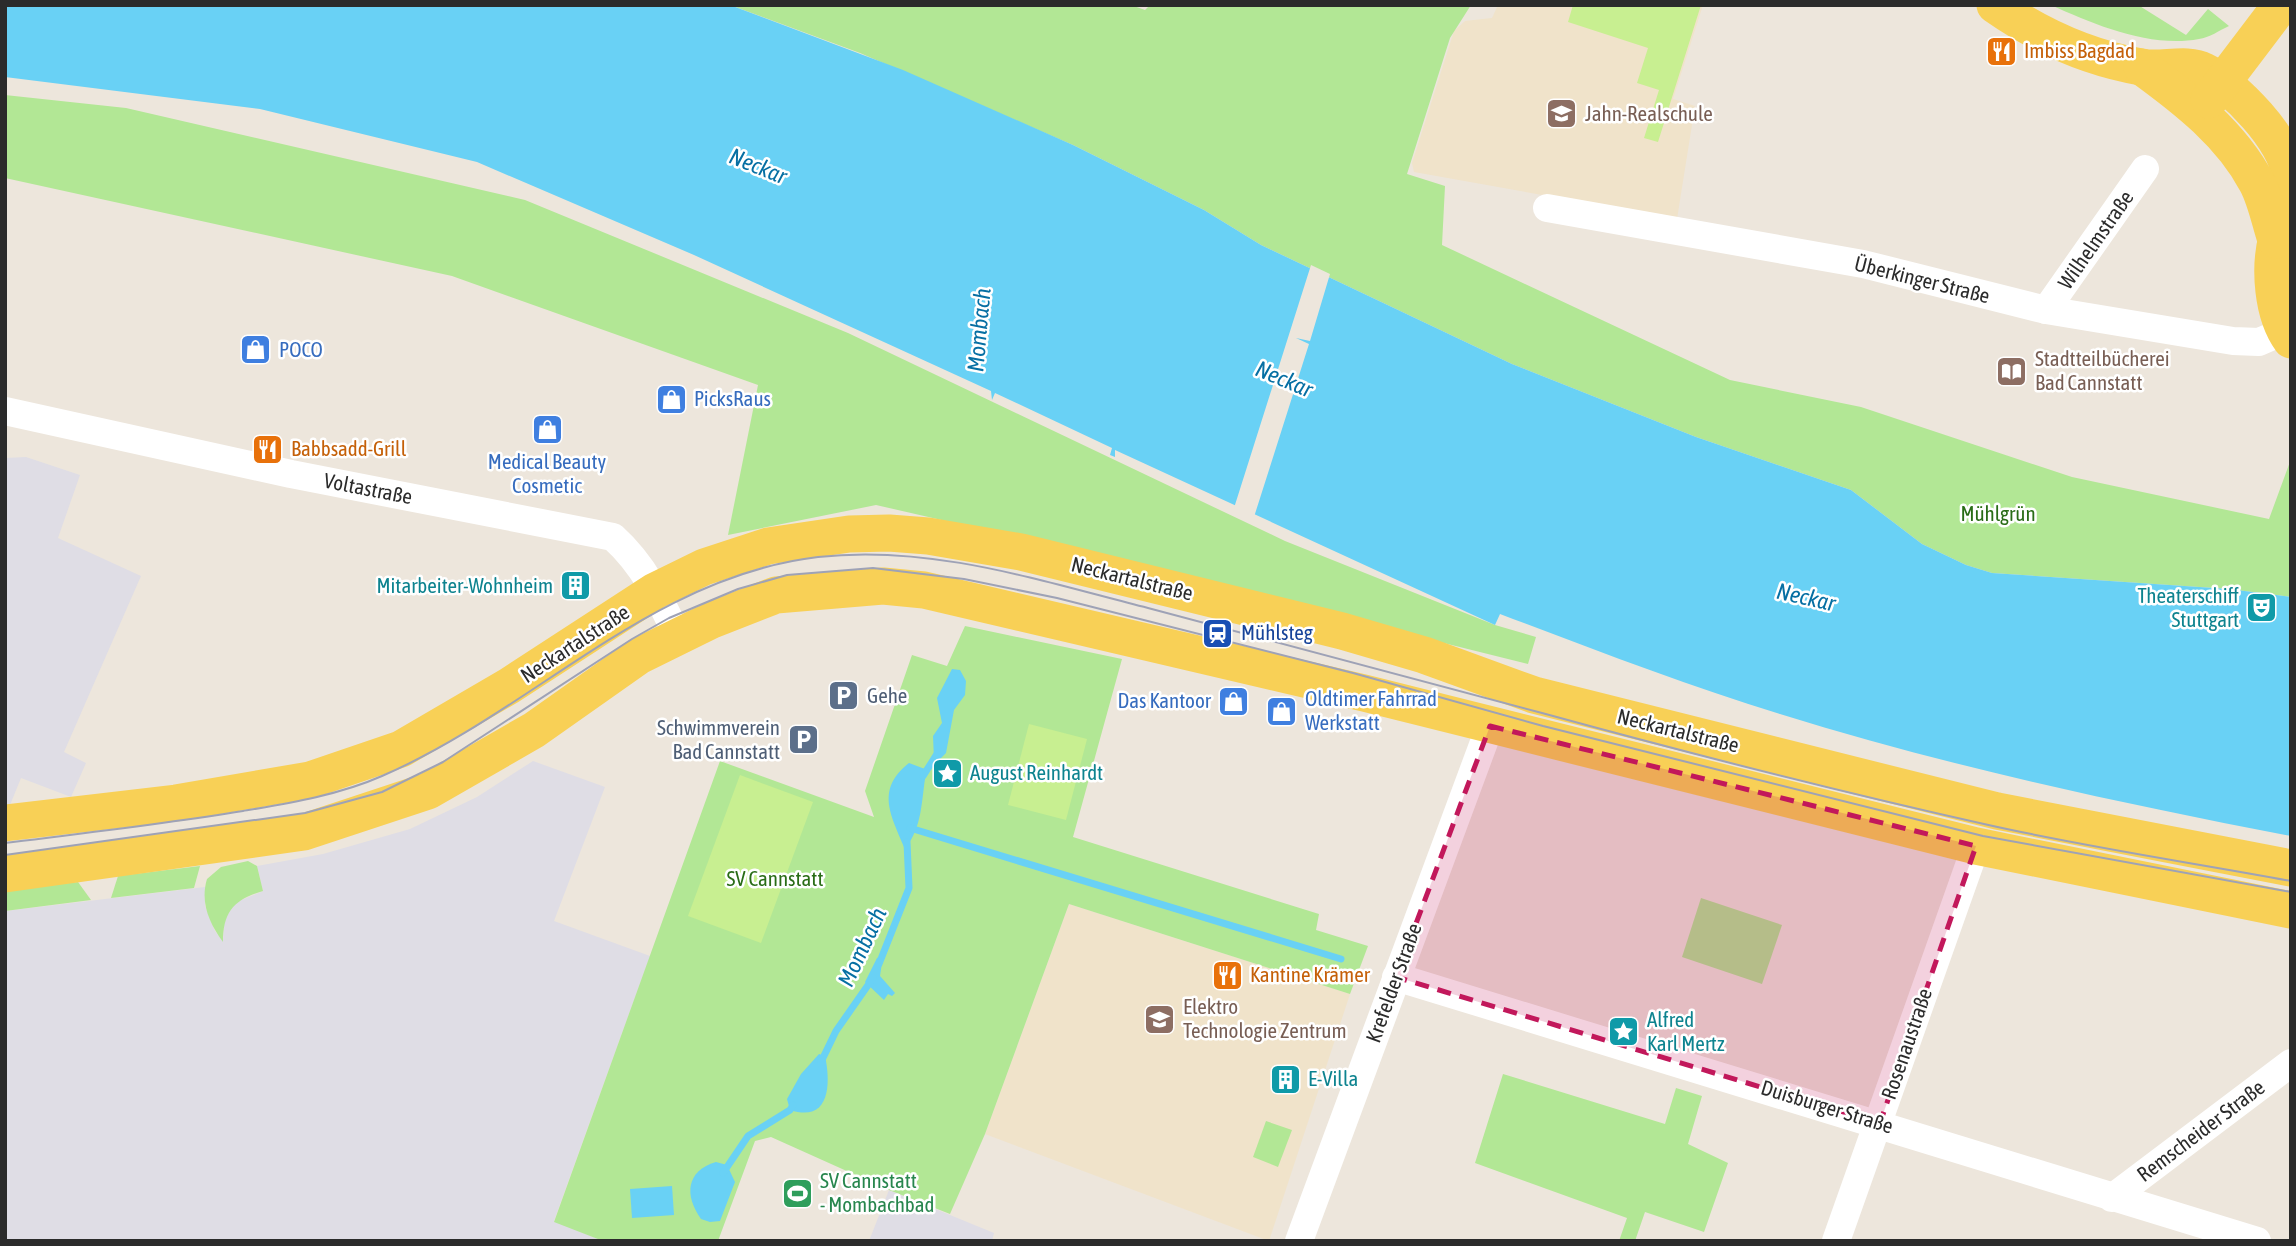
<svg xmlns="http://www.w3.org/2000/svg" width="2296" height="1246" font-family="'Asap Condensed',sans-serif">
	<rect width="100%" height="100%" fill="#ede6dc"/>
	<g fill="#dfdde5">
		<path d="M26,457L80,475L58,538L141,576L64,752L86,763L71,797L21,778L10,805H5V458Z"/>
		<path d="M533,761L605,787L554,921L650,956L554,1221L603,1241H5V911L205,887V906L215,931L223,941L224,921L234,903L263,891L257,866L323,854L410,829L477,797Z"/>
		<path d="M889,1190L994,1233L992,1241H869Z"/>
	</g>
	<g fill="#f0e3ca">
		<path d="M1498,5H1703L1673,99L1695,106L1677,219L1414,172L1412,163L1454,31L1465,21L1492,18Z"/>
		<path d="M1069,904L1350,994L1269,1241L985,1134Z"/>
	</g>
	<g fill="#b2e795">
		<path d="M730,5H1131L1145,10L1150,5H1471L1450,38L1407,174L1445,186L1442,245L1730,380L1861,407L2072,477L2269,519L2291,459V597L2229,589L1992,573L1966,565L1922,544L1851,490L1696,437L1512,364L1261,245L1204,210L1073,145L860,53Z"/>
		<path d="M2051,5H2138L2186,35L2208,9L2229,26C2220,30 2209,38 2199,39C2150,48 2095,25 2051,5Z"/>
		<path d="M5,95L126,108L525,200L848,333L1285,541L1495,625L1536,637L1528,664L1051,545L876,505L728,535L758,385L452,276L5,178Z"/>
		<path d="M965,626L1122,659L1073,837L1319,914L1316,930L1368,946L1350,994L1069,904L985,1134L950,1214L889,1190L771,1137L755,1141L718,1241H603L554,1222L720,761L874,817L865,791L912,655L947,666Z"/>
		<path d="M248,861L257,866L263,891C235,899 223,911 223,942C209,923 200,902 207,879L221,867Z"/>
		<path d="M200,866L194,888L111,898L118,876Z"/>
		<path d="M78,882L91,900L5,911V890Z"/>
		<path d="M1701,898L1782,925L1762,984L1682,957Z"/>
		<path d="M1503,1074L1665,1124L1676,1088L1702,1096L1688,1144L1728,1163L1704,1232L1645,1212L1635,1241H1619L1627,1218L1475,1163Z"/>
		<path d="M1266,1121L1292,1130L1278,1167L1253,1157Z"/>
	</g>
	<g fill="#c8ef91">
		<path d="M1573,5H1701L1658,142L1644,138L1659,90L1637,83L1648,48L1568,22Z"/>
		<path d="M1029,724L1087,739L1066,820L1008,805Z"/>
		<path d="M740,775L813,802L761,943L688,916Z"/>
	</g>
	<g fill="#69d1f5">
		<path d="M5,5H730L903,70L1073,145L1204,210L1261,245L1512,364L1696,437L1851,490L1922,544L1966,565L1992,573L2229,589L2291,597V836C2119,803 1947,766 1780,714C1685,685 1593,649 1500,614L1495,625L1115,450V457L1110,455L1112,448L995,393L992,400L991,391L694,255L477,162L260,109L5,77Z"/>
		<path d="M952,669L960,670L966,681L965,695L954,710L946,753L939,760H934L933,736L942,723L937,698Z"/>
		<path d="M909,763L925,769L926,773C921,801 923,826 905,849C891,815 875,790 909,763Z"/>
		<path d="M883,956L880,976L895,993L892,996L888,994L884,1000L865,982L877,958Z"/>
		<path d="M819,1054L825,1056C831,1084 830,1123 790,1110L787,1099L801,1074Z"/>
		<path d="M716,1162L727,1165L735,1182L720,1221L710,1222L701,1219C684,1195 686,1171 716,1162Z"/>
		<path d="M672,1186L674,1215L632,1218L630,1189Z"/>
	</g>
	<path fill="#ede6dc" d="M1311,265L1330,274L1310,341L1296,338L1309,344L1254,517L1234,508Z"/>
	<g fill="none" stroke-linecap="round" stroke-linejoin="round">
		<g stroke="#69d1f5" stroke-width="7">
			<path d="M923,776L937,754"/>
			<path d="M910,828L1341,959"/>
			<path d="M879,964L909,888L907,842"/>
			<path d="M821,1062L836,1031L873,978"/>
			<path d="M723,1173L748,1136L790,1110L793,1105"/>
		</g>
		<g stroke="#fff" stroke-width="28">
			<path d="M1547,208L1863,264L2046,310L2233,341L2259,342L2284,331"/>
			<path d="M2046,310L2145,169"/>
			<path d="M5,411L291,474L613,537C644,565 660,599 678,637"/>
			<path d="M1396,977L2257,1241"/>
			<path d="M2112,1198L2291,1063"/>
			<path d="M1299,1241L1490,726"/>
			<path d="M1836,1241L1976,846"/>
		</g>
		<g stroke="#f8d056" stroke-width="37">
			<path d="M1995,5C2038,35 2089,58 2141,67C2160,71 2187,62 2204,71C2232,84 2289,142 2289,175C2289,197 2282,216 2277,237C2269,268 2272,314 2291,340"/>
			<path d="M2142,67C2186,99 2231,134 2257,183C2266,200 2270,222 2276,240"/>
			<path d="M2209,100L2281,5"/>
			<path d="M5,823L176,803L310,780L401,749L509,686L655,591L704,567L768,546L849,534L889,533L928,536L1021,552L1342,631L1424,655L1534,695L1997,811L2291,868"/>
			<path d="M5,874L304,832L428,791L534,730L639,656L712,620L776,595L883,586L924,590L1364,693L1976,846L2291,910"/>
		</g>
		<g stroke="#9ea2b6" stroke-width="2">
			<path d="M5,843C85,833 164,824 243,811C290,803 339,795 382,776C533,711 649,577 818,557C930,544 1041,581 1148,608C1279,642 1410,678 1542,713C1688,753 1836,791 1984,824C2085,847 2189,862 2291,881"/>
			<path d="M5,855L305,813L382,792L443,762L632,639L669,618L738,589L787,575L873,568L964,579L1057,598L1353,673L1543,726L1983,836L2291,892"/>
		</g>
	</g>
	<path fill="#c2185b" fill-opacity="0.2" stroke="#c2185b" stroke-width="5" stroke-dasharray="14 9" stroke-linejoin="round" d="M1490,726L1976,846L1880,1123L1396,977Z"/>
	<defs>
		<symbol id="restaurant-square" viewBox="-11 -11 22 22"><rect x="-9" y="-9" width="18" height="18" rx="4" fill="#e8710a" stroke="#fff"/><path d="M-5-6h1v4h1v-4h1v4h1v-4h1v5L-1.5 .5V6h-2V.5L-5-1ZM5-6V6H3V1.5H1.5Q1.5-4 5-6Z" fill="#fff"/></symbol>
		<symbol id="school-square" viewBox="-11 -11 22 22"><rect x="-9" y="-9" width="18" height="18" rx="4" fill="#8d6e63" stroke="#fff"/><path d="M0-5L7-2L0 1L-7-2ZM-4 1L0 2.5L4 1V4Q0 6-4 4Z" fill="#fff"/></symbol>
		<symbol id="shop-square" viewBox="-11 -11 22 22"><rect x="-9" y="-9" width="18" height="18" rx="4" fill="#3f7fe0" stroke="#fff"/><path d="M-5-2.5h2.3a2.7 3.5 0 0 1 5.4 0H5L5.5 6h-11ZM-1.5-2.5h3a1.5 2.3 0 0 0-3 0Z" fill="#fff"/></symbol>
		<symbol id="library-square" viewBox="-11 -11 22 22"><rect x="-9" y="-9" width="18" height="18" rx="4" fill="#8d6e63" stroke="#fff"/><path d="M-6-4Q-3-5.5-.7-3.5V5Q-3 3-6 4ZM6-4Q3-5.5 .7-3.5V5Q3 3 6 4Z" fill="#fff"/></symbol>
		<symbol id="building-square" viewBox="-11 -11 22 22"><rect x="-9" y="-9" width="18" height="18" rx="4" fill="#0f9aa8" stroke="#fff"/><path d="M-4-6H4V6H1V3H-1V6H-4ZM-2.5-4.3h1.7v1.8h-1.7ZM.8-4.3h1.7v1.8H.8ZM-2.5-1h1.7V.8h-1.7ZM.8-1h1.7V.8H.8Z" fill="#fff"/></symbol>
		<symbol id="theatre-square" viewBox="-11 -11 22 22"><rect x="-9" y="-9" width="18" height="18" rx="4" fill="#0f9aa8" stroke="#fff"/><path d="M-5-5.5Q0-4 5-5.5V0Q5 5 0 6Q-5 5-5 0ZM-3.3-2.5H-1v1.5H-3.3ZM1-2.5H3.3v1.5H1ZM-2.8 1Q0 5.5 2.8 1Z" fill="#fff"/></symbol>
		<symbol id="station-square" viewBox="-11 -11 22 22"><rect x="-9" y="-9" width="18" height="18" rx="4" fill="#1a4fb4" stroke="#fff"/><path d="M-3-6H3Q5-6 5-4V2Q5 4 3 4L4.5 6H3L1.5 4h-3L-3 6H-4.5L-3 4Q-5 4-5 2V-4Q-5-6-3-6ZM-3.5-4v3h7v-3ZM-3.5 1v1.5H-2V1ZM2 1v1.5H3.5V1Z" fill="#fff"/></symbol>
		<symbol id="parking-square" viewBox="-11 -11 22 22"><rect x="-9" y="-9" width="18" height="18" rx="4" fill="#5c6f8a" stroke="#fff"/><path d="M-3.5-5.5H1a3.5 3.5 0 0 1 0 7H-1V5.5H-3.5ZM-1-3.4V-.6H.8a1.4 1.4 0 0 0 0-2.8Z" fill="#fff"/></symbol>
		<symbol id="sight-square" viewBox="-11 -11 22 22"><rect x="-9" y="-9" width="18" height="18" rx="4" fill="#0f9aa8" stroke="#fff"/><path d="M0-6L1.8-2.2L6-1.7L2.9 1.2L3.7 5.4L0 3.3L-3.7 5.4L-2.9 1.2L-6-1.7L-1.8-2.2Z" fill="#fff"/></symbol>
		<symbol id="stadium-square" viewBox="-11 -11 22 22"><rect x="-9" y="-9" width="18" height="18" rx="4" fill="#2e9e5b" stroke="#fff"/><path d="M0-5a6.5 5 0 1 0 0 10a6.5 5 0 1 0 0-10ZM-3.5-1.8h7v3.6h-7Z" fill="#fff"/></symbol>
	</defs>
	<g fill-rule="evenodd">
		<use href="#restaurant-square" x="1984" y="34" width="35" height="35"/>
		<use href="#school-square" x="1544" y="96" width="35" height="35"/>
		<use href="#shop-square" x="238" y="332" width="35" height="35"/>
		<use href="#library-square" x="1994" y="354" width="35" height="35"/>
		<use href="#shop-square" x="654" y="382" width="35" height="35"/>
		<use href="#shop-square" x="530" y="412" width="35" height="35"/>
		<use href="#restaurant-square" x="250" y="432" width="35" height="35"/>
		<use href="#building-square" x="558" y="568" width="35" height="35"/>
		<use href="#theatre-square" x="2244" y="590" width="35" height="35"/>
		<use href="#station-square" x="1200" y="616" width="35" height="35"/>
		<use href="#parking-square" x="826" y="678" width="35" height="35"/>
		<use href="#shop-square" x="1216" y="684" width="35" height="35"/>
		<use href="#shop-square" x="1264" y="694" width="35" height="35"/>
		<use href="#parking-square" x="786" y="722" width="35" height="35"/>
		<use href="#sight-square" x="930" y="756" width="35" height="35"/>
		<use href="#restaurant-square" x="1210" y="958" width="35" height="35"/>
		<use href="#school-square" x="1142" y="1002" width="35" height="35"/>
		<use href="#sight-square" x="1606" y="1014" width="35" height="35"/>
		<use href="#building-square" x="1268" y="1062" width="35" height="35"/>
		<use href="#stadium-square" x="780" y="1176" width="35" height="35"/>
	</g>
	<g text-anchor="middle" stroke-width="5" stroke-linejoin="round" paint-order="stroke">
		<g font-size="21" fill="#c56008" stroke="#fff" text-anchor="start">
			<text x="2024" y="58">Imbiss Bagdad</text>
			<text x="291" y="456">Babbsadd-Grill</text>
			<text x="1250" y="982">Kantine Krämer</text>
		</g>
		<g font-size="21" fill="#785e54" stroke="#fff" text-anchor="start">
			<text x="1585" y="121">Jahn-Realschule</text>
			<text x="2035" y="366">Stadtteilbücherei<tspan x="2035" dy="24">Bad Cannstatt</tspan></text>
			<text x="1183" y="1014">Elektro<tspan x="1183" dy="24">Technologie Zentrum</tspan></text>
		</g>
		<g font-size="21" fill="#2b2b2b" stroke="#fff">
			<text transform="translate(2096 240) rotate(-55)" y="7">Wilhelmstraße</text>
			<text transform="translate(1922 280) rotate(14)" y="7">Überkinger Straße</text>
			<text transform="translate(368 489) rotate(11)" y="7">Voltastraße</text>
			<text transform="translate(1132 579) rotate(14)" y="7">Neckartalstraße</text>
			<text transform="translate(575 644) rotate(-33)" y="7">Neckartalstraße</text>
			<text transform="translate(1678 731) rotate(14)" y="7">Neckartalstraße</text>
			<text transform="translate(1394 983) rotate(-70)" y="7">Krefelder Straße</text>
			<text transform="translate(1907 1044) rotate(-71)" y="7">Rosenaustraße</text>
			<text transform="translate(1827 1107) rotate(17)" y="7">Duisburger Straße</text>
			<text transform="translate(2201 1131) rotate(-37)" y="7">Remscheider Straße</text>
		</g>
		<g font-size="21" fill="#366cbe" stroke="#fff" text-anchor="start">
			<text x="279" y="357">POCO</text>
			<text x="694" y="406">PicksRaus</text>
			<text x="547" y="469" text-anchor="middle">Medical Beauty<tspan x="547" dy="24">Cosmetic</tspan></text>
			<text x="1305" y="706">Oldtimer Fahrrad<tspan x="1305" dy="24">Werkstatt</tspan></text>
			<text x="1211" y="708" text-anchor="end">Das Kantoor</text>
		</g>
		<g font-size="21" fill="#296c16" stroke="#fff">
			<text x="1998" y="521">Mühlgrün</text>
			<text x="775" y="886">SV Cannstatt</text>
		</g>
		<g font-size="21" fill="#0d838f" stroke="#fff" text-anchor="start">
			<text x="553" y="593" text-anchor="end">Mitarbeiter-Wohnheim</text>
			<text x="2239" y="603" text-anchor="end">Theaterschiff<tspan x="2239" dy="24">Stuttgart</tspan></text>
			<text x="970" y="780">August Reinhardt</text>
			<text x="1647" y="1027">Alfred<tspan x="1647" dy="24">Karl Mertz</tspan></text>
			<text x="1308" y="1086">E-Villa</text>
		</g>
		<g font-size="21" fill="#164399" stroke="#fff" text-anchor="start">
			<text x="1241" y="640">Mühlsteg</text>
		</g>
		<g font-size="21" fill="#4e5e75" stroke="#fff" text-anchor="start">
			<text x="867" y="703">Gehe</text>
			<text x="780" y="735" text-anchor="end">Schwimmverein<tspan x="780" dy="24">Bad Cannstatt</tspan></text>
		</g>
		<g font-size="21" fill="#27864d" stroke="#fff" text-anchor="start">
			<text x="820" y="1188">SV Cannstatt<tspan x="820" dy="24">- Mombachbad</tspan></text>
		</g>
		<g font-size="23" font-style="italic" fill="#066fa3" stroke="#fff">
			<text transform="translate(758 166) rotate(22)" y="8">Neckar</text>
			<text transform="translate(979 330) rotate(-85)" y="8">Mombach</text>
			<text transform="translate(1284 379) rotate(23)" y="8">Neckar</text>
			<text transform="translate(1806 597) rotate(13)" y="8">Neckar</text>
			<text transform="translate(862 947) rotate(-65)" y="8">Mombach</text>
		</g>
	</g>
	<rect width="2296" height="1246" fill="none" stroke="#2b2b2b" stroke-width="14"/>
</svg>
